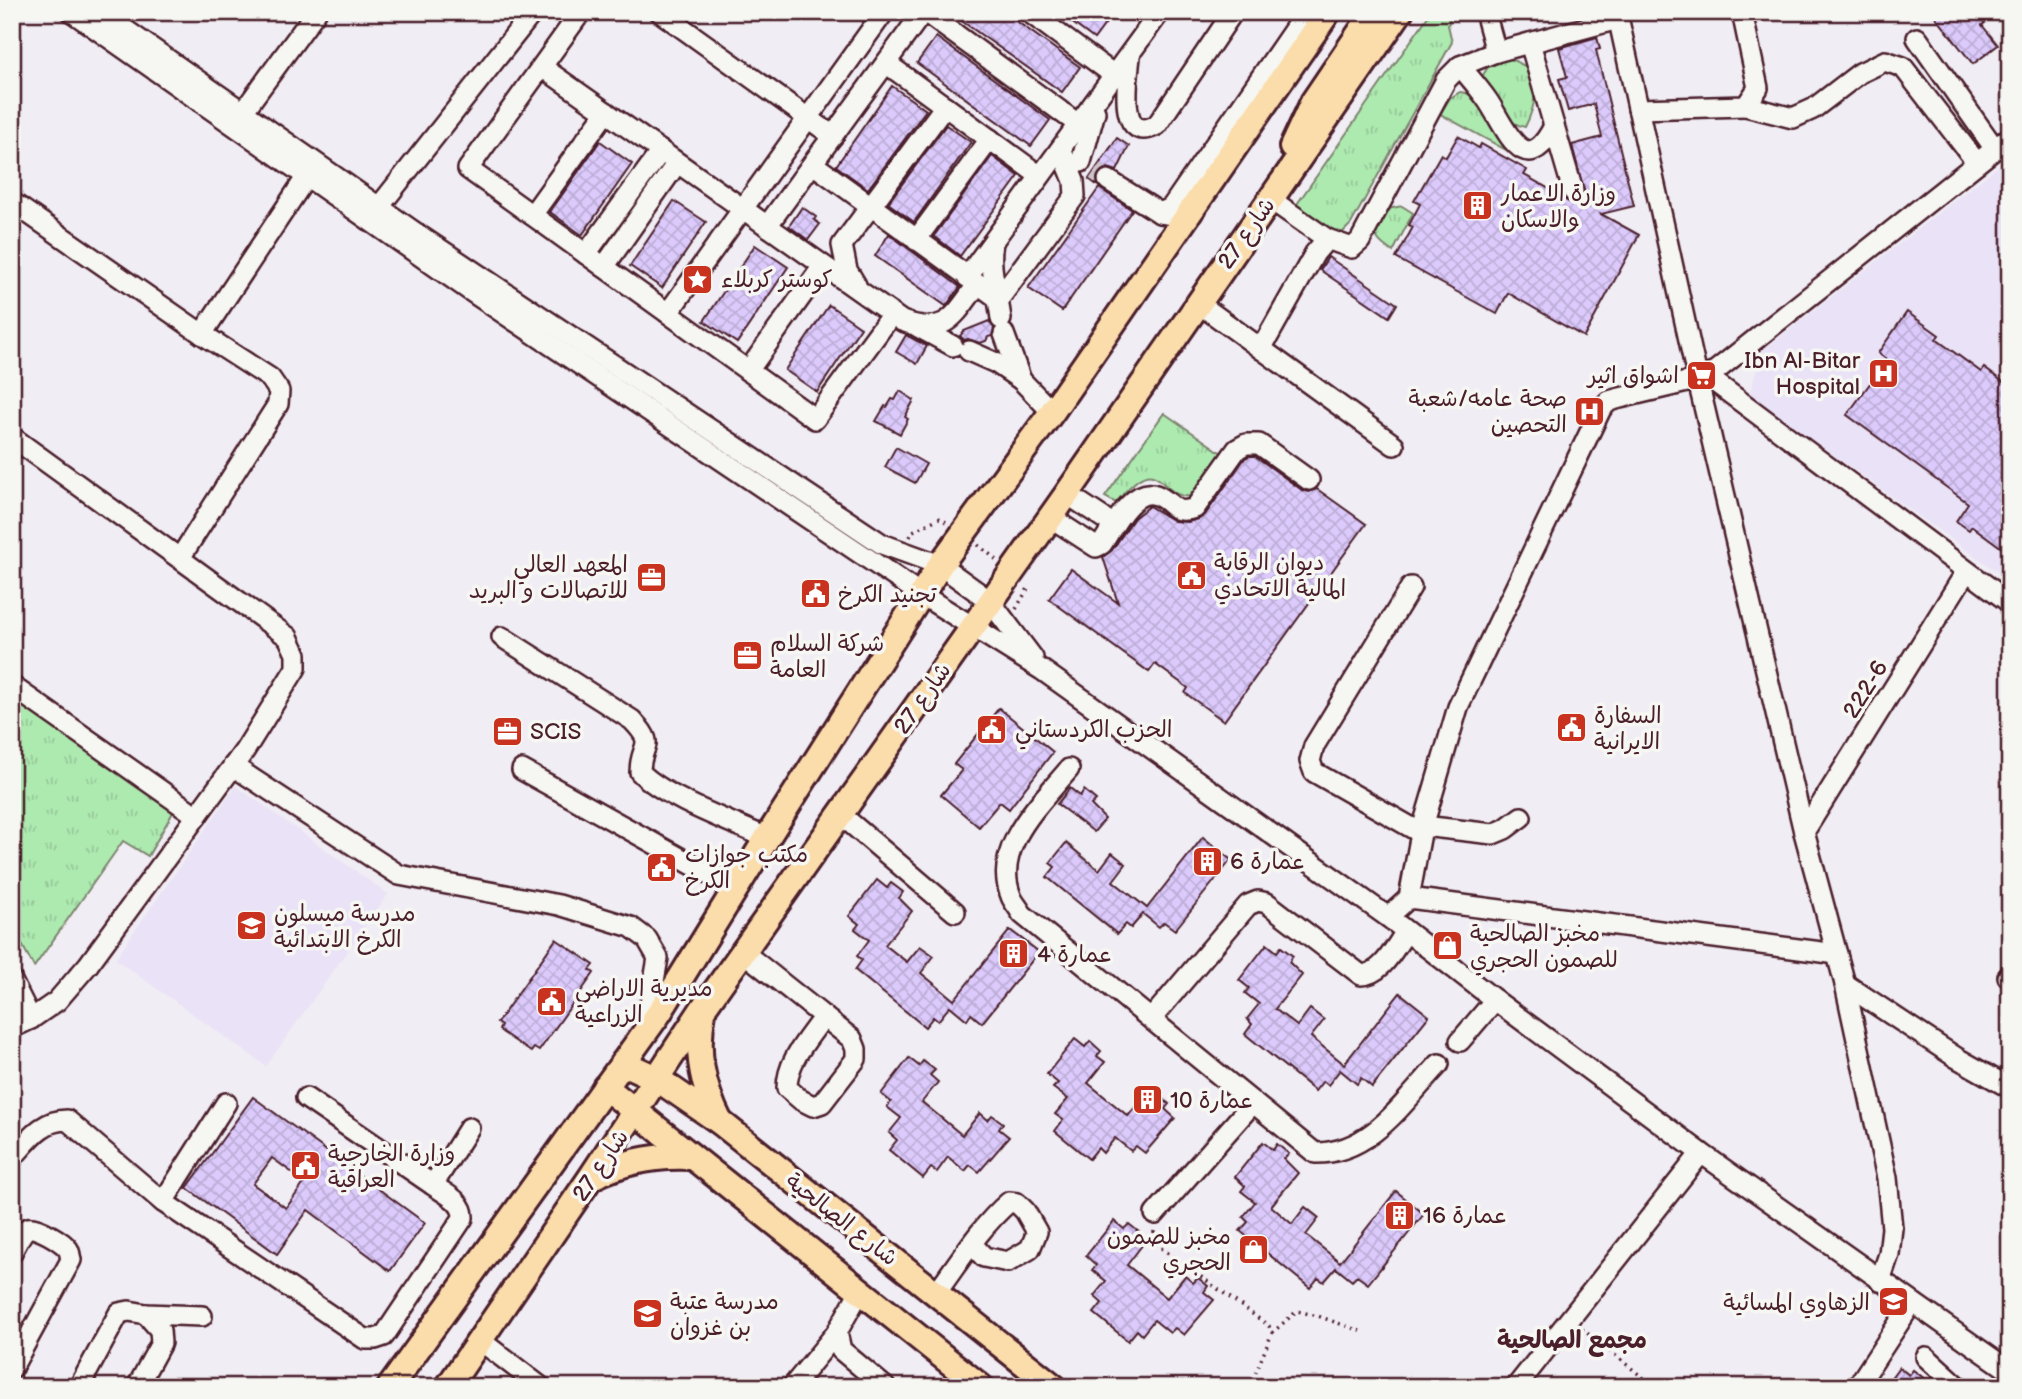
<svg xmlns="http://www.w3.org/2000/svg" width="2022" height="1399" font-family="'Balsamiq Sans','Playpen Sans Arabic',sans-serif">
	<defs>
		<pattern id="grass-tufts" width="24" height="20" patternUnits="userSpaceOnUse" patternTransform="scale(1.75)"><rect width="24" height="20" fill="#adeab0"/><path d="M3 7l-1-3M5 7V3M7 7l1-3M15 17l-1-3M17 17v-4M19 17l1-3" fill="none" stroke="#96c898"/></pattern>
		<pattern id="building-cross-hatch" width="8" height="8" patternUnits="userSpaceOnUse" patternTransform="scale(1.75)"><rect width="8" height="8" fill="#dbcafb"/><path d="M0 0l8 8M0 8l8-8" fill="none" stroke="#bdadd7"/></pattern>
	</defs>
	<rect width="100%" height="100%" fill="#f1edf4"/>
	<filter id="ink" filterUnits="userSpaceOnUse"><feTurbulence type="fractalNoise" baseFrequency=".0143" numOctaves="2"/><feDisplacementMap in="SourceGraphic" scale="14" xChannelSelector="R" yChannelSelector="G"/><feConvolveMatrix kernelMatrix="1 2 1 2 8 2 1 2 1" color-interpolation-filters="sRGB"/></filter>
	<g filter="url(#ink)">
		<g fill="#eae2f6">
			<path d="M2010,157V581L1749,395L1763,350Z"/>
			<path d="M236,786L388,894L266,1066L115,959Z"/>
		</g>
		<g fill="url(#grass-tufts)" stroke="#7c846e" stroke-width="2">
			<path d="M1431,12H1444L1451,16L1448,25L1452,42L1351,224L1342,233L1335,235L1295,207Z"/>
			<path d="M1509,58L1525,66C1538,90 1537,103 1525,127C1505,124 1488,94 1483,75L1488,67Z"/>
			<path d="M1460,92C1484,93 1495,130 1504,149L1440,114L1450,98Z"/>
			<path d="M1402,206L1413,213L1393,252C1368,236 1374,232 1388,209Z"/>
			<path d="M1164,413L1223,454L1192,496C1157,501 1162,443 1116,503L1105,497Z"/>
			<path d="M12,694L176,807L148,856L123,841L34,967L12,926Z"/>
		</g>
		<g fill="url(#building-cross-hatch)" stroke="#4a1f2b" stroke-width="2" fill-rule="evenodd">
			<path d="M949,12H1004L1080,67L1062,92Z"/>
			<path d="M1058,12H1114L1094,39Z"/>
			<path d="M1932,12H1976L1985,23L1982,25L1998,45L1973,64Z"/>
			<path d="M936,37L1050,120L1031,146L917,63Z"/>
			<path d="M1597,37L1600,49L1596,50L1634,206L1601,214L1639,235L1584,337L1508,293L1497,314L1396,258L1413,227L1409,225L1420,204L1414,201L1441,154L1446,157L1458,136L1479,148L1481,144L1527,170L1524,175L1562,196L1565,200L1571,203L1578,202L1588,207L1572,145L1602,137L1594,104L1568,111L1559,79L1567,77L1559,48Z"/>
			<path d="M892,86L926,110L868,189L836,166Z"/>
			<path d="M946,125L971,142L914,222L888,203Z"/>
			<path d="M1117,138L1129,146L1117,171L1108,168L1098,173L1097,185L1089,179Z"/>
			<path d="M600,141L632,164L582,235L550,212Z"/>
			<path d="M992,156L1019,176L960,256L934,236Z"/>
			<path d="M1099,188L1132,210L1062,311L1028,288Z"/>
			<path d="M674,201L706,222L662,288L630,266Z"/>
			<path d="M802,207L816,217L814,220L820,224L808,240L789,226Z"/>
			<path d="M889,234L960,287L946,306L875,256Z"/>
			<path d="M755,245L788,267L737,343L704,321Z"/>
			<path d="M1328,257L1397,304L1389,317L1320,270Z"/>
			<path d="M829,305L861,327L817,392L785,370Z"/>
			<path d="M1907,312L1939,335L1936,339L1981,372L1984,368L2010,387V554L1972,526L1969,530L1956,521L1968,503L1847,415L1887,360L1878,353Z"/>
			<path d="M989,321L994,328L992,336L988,337L986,341L980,343L968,339L964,340L960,336L964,331Z"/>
			<path d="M906,335L927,346L917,364L896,352Z"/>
			<path d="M900,391L914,400L905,417L908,419L900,434L876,421L885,406L887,407L892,399L895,400Z"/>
			<path d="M896,447L926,464L915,483L885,467Z"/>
			<path d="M1249,456H1255L1302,490L1308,492L1317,489L1366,524L1224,721L1185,693L1188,688L1155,664L1149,672L1049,599L1071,569L1118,603L1103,557L1112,550L1134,518L1149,506L1174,521L1188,522L1199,519L1205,515L1245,458Z"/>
			<path d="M999,708L1053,752L1009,809L1000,802L979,827L941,795L962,770L954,764Z"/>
			<path d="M1070,788L1080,796L1084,790L1096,800L1091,805L1105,819L1094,832L1057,804Z"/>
			<path d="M1203,837L1231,860L1175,930L1164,922L1159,927L1143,914L1131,928L1126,924L1117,934L1047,877L1055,867L1050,863L1066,843L1099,870L1112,853L1126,864L1113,881L1147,908Z"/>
			<path d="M877,880L887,888L891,883L903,892L899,898L912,911L885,945L907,962L920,946L934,956L921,973L954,1000L1010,930L1039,952L982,1023L971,1014L967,1020L950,1006L938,1021L933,1017L925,1027L855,970L862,960L857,956L869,940L855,929L859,924L849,916Z"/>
			<path d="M556,939L594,965L590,970L594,973L539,1051L534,1048L531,1052L499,1030L501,1026L497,1023Z"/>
			<path d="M1267,944L1277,952L1281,947L1293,956L1289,962L1302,975L1275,1009L1297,1026L1310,1009L1324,1020L1311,1037L1344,1064L1400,993L1429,1016L1372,1087L1361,1078L1357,1084L1340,1070L1328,1085L1323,1081L1315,1091L1245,1034L1252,1024L1247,1019L1259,1004L1245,993L1249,988L1239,980Z"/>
			<path d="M1075,1039L1085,1047L1090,1041L1101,1051L1097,1056L1105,1062L1088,1083L1128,1116L1146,1094L1154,1101L1159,1096L1169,1104L1165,1109L1175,1118L1145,1153L1136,1146L1131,1151L1115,1138L1103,1153L1098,1148L1089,1159L1055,1131L1063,1120L1055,1114L1068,1099L1053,1088L1058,1083L1047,1074Z"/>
			<path d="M909,1058L919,1066L923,1061L935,1070L930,1075L938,1082L922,1102L962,1135L980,1113L988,1120L992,1115L1003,1123L999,1129L1009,1137L979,1172L970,1165L965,1171L948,1157L937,1172L931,1168L923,1178L889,1150L897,1140L889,1133L901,1118L887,1107L891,1102L881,1094Z"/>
			<path d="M253,1097L425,1223L390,1271L308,1210L277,1254L187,1188ZM272,1158L305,1182L286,1208L253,1184Z"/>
			<path d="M1263,1142L1273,1150L1277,1144L1289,1154L1284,1159L1298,1173L1271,1206L1292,1224L1305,1207L1319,1218L1306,1235L1340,1262L1396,1191L1424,1214L1368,1284L1357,1276L1352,1281L1336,1268L1324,1282L1318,1278L1310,1288L1240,1231L1248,1222L1243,1217L1255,1202L1241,1191L1245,1186L1235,1177Z"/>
			<path d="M1114,1221L1124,1229L1129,1224L1140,1233L1136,1238L1143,1244L1127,1265L1167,1298L1185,1276L1193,1283L1198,1278L1208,1286L1204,1292L1214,1300L1184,1335L1175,1328L1170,1333L1154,1320L1142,1335L1137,1330L1128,1341L1094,1313L1102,1303L1094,1296L1106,1281L1092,1270L1096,1265L1086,1256Z"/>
			<path d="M1899,1367L1909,1375L1913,1370L1925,1379L1921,1384L1924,1387H1900L1890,1379Z"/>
		</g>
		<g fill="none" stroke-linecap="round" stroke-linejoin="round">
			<path stroke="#d0c4cc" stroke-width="19" stroke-dasharray="19 10" stroke-linecap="butt" d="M1095,171L1108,180"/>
			<defs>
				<g id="minor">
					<path d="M72,12L469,290L922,595L1042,670L1388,917L1495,1000L1701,1153L2010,1371"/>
					<path d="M100,12L416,233L882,544L940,565L990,601L1033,658"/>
					<path d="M581,12L468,169L815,419L892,314"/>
					<path d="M660,12L833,136"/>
					<path d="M925,12L1078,124"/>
					<path d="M1029,12L1114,75"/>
					<path d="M1485,12L1496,52"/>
					<path d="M1617,12L1698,381L1804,832L1845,984L1887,1178L1892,1228L1889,1254L1880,1281"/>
					<path d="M1917,38L1995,149"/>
					<path d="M1530,43L1573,191"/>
					<path d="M1130,57C1128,77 1116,146 1157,125L1233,12"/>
					<path d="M886,63L1040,176"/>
					<path d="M1460,66C1469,77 1479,88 1488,101C1506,128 1525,183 1554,126"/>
					<path d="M542,67L902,321C946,337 954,316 977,285"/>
					<path d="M1746,106L1793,118L1813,109L1860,73L1885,61L1903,67L1977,163"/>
					<path d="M1638,109L1746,106L1758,88L1742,12"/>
					<path d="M243,112L316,12"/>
					<path d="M1081,162L1095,112"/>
					<path d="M813,164L999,299"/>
					<path d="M1108,180L1160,213L1171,215"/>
					<path d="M1270,199L1327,239"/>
					<path d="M12,202L202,334L270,378L279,391L278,404L180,558"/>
					<path d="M379,207L533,12"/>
					<path d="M1160,213L1171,208L1306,12"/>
					<path d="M532,215L606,112"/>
					<path d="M767,226L923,12"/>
					<path d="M916,240L990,139"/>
					<path d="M993,242C988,270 998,292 1001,319"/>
					<path d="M586,254L661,151"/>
					<path d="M604,267L677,163"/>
					<path d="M967,277L1160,12"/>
					<path d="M856,285L847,270L842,245L945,106"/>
					<path d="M999,299L1075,196L1074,181L1061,149"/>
					<path d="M1198,303L1394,445"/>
					<path d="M668,313L884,12"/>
					<path d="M918,327L953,346"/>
					<path d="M202,334L307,176"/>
					<path d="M1004,334L1021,380L1052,412"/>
					<path d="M1261,349L1315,253L1327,239L1352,248L1360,241L1446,80L1460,66L1496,52L1618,19"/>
					<path d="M969,351L996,363L1021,380"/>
					<path d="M748,371L823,266"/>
					<path d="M1708,377L2010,603"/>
					<path d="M12,437L288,637L296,654V668L245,750L88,965L57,1001L31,1019L12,1028"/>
					<path d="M1067,494L1114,525"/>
					<path d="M1050,517L1096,547L1102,544C1112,529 1133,486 1156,495C1174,502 1172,516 1195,508L1237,449L1246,444H1259L1309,480"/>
					<path d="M1411,587L1314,746L1310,761L1314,772L1421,833"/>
					<path d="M502,637L632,720C658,747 640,743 640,772C665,798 732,822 767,838"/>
					<path d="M12,686L197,816"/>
					<path d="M233,766L399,875L559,905L631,927L647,939L658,958L646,1027"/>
					<path d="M1069,769C1042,802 991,847 1011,896C1013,902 1019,908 1022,914L1315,1153C1371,1154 1404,1101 1439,1064"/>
					<path d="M522,770L736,889"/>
					<path d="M840,814L955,912"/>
					<path d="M1423,826L1493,834L1505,829L1521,817"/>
					<path d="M1804,832L1966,572"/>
					<path d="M1409,898L1421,833L1458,707L1601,409L1609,401L1620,398L1708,377L2010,137"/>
					<path d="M1388,917L1409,898L1837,954"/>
					<path d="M743,952L852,1039L856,1049V1059L822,1103L813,1106L801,1100L787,1088C787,1060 809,1038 824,1016"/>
					<path d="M2008,977L2010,975"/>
					<path d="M12,981L31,1019"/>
					<path d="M1845,984L1957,1058L2010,1088"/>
					<path d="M1152,1018L1248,905L1258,901L1267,903L1361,975C1382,975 1394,948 1406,932"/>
					<path d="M1460,1041L1495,1000"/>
					<path d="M306,1098L433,1185"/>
					<path d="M12,1158C29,1140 41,1120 67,1120L163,1202L365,1339H375L384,1336L463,1218C464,1201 445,1194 433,1185L469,1128"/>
					<path d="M163,1202L226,1103"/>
					<path d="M1155,1214L1252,1104"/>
					<path d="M12,1252C16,1245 22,1231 28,1228C35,1225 64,1242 68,1249C70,1252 70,1256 71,1260L12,1368"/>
					<path d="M860,1291L837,1332L841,1350L885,1387"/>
					<path d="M936,1293C959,1262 980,1227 1009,1202L1017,1203L1025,1211L1037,1232L1030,1249L1008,1262L984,1257L972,1244"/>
					<path d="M481,1341L541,1387"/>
					<path d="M1926,1357L1959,1387"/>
					<path d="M79,1387L119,1313L129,1311L146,1314L202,1316"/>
					<path d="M137,1387L161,1343L160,1330L146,1314"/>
					<path d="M792,1387L837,1332"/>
					<path d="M1516,1387L1701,1153"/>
					<path d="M1857,1387L1912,1303"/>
				</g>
				<g id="major">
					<path d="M1292,147L1313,102L1374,12"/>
					<path d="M703,1012C695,1051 702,1086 720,1122"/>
					<path d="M623,1063L656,1078L720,1122L1054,1387"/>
					<path d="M605,1087L981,1387"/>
					<path d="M592,1177C624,1161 655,1155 691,1157"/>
					<path d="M390,1387L659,1013L767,838L940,565L1052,412L1328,12"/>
					<path d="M448,1387L591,1177L704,1007L1067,494L1400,12"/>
				</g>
			</defs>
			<use href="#minor" stroke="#4a1f2b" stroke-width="24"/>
			<use href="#major" stroke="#4a1f2b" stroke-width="30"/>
			<g stroke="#4a1f2b" stroke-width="3.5" stroke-dasharray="2 5" stroke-linecap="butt">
				<path d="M910,537L913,531L939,518L946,522"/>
				<path d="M978,545L997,560"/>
				<path d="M1016,609L1030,585"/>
				<path d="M1154,1231L1153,1242L1269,1326L1272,1333L1252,1382L1254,1387"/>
				<path d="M1582,1329L1655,1387"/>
				<path d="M1272,1333L1297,1311L1318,1316L1360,1331"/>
			</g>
			<use href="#minor" stroke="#f6f6f2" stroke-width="19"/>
			<use href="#major" stroke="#fbddab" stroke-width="24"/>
		</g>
	</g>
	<defs>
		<symbol id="building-square" viewBox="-11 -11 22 22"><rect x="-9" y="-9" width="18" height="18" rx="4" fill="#c8321e" stroke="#f6f6f2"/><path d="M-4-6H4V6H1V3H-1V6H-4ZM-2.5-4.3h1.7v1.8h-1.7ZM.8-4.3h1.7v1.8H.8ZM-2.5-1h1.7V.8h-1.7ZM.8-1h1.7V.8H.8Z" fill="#fff"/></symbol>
		<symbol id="sight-square" viewBox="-11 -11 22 22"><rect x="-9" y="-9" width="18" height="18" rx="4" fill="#c8321e" stroke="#f6f6f2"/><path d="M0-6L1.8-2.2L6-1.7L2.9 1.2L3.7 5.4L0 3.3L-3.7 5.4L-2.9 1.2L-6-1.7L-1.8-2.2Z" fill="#fff"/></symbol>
		<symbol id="hospital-square" viewBox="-11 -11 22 22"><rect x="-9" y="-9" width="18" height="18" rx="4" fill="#c8321e" stroke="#f6f6f2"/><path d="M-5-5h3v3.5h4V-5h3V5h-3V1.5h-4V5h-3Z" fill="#fff"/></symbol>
		<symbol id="supermarket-square" viewBox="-11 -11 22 22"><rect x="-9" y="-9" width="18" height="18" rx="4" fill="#c8321e" stroke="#f6f6f2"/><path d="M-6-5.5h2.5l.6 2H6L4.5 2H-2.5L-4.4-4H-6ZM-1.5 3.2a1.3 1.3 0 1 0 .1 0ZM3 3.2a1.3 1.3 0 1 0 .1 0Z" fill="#fff"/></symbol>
		<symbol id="civic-square" viewBox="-11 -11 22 22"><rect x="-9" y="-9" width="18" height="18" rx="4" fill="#c8321e" stroke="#f6f6f2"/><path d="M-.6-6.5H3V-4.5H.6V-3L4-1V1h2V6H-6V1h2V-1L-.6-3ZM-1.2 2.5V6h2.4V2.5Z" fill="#fff"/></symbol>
		<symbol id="office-square" viewBox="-11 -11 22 22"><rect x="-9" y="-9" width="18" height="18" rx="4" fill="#c8321e" stroke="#f6f6f2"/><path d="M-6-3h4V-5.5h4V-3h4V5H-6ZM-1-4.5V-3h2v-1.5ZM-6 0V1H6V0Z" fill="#fff"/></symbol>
		<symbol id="school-square" viewBox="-11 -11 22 22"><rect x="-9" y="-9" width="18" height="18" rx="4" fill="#c8321e" stroke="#f6f6f2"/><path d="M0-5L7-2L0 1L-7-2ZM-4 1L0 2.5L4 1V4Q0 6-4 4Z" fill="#fff"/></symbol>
		<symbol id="shop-square" viewBox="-11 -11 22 22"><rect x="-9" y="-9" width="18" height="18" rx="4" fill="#c8321e" stroke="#f6f6f2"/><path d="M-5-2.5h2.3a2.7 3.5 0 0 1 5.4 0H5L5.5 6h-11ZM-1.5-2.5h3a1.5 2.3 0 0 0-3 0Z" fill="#fff"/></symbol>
	</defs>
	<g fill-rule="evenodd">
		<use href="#building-square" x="1460" y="188" width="35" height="35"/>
		<use href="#sight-square" x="680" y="262" width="35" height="35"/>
		<use href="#hospital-square" x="1866" y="356" width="35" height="35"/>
		<use href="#supermarket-square" x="1684" y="358" width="35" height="35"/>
		<use href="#hospital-square" x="1572" y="394" width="35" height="35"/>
		<use href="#civic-square" x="1174" y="558" width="35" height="35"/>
		<use href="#office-square" x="634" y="560" width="35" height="35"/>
		<use href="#civic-square" x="798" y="576" width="35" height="35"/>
		<use href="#office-square" x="730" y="638" width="35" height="35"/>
		<use href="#civic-square" x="1554" y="710" width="35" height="35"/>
		<use href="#civic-square" x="974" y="712" width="35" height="35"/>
		<use href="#office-square" x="490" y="714" width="35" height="35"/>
		<use href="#building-square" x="1190" y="844" width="35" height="35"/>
		<use href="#civic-square" x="644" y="850" width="35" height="35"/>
		<use href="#school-square" x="234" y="908" width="35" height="35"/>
		<use href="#shop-square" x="1430" y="928" width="35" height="35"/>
		<use href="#building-square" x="996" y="936" width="35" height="35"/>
		<use href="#civic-square" x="534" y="984" width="35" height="35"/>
		<use href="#building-square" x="1130" y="1082" width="35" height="35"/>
		<use href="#civic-square" x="288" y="1148" width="35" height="35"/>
		<use href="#building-square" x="1382" y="1198" width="35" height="35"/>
		<use href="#shop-square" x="1236" y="1232" width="35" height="35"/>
		<use href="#school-square" x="1876" y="1284" width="35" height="35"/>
		<use href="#school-square" x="630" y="1296" width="35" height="35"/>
	</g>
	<g text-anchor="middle" stroke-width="7" stroke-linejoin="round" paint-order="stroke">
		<g font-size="23" fill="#4a1f2b" stroke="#f6f6f2" text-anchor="start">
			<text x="1501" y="201">وزارة الاعمار<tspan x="1501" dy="26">والاسكان</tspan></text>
			<text x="721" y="287">كوستر كربلاء</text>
			<text x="1860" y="368" text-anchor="end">Ibn Al-Bitar<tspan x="1860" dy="26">Hospital</tspan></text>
			<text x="1679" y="383" text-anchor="end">اشواق اثير</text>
			<text x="1567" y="406" text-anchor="end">صحة عامه/شعبة<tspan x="1567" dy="26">التحصين</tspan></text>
			<text x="1214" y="570">ديوان الرقابة<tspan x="1214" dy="26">المالية الاتحادي</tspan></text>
			<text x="628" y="572" text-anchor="end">المعهد العالي<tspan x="628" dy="26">للاتصالات و البريد</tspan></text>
			<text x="838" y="602">تجنيد الكرخ</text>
			<text x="770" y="651">شركة السلام<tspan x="770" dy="26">العامة</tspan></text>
			<text x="1594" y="723">السفارة<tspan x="1594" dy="26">الايرانية</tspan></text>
			<text x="1015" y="737">الحزب الكردستاني</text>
			<text x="530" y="739">SCIS</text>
			<text x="685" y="862">مكتب جوازات<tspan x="685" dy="26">الكرخ</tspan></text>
			<text x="1230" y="869">عمارة 6</text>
			<text x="274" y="921">مدرسة ميسلون<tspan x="274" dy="26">الكرخ الابتدائية</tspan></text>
			<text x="1470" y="941">مخبز الصالحية<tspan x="1470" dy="26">للصمون الحجري</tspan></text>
			<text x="1037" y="962">عمارة 4</text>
			<text x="575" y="996">مديرية الاراضي<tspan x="575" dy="26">الزراعية</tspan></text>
			<text x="1170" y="1108">عمارة 10</text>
			<text x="328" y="1161">وزارة الخارجية<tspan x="328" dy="26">العراقية</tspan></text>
			<text x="1423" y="1223">عمارة 16</text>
			<text x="1231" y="1244" text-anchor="end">مخبز للصمون<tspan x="1231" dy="26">الحجري</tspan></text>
			<text x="670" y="1309">مدرسة عتبة<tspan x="670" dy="26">بن غزوان</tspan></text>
			<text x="1870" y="1310" text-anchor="end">الزهاوي المسائية</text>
		</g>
		<g font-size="23" fill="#4a1f2b" stroke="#f6f6f2">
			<text transform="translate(1246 233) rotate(-55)" y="8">شارع 27</text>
			<text transform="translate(1865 689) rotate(-58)" y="8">222-6</text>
			<text transform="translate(922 698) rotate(-55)" y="8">شارع 27</text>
			<text transform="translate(600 1165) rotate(-56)" y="8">شارع 27</text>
			<text transform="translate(842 1219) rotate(38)" y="8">شارع الصالحية</text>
		</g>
		<g font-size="24" font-weight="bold" fill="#4a1f2b" stroke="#f6f6f2">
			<text x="1572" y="1348">مجمع الصالحية</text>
		</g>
	</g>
	<rect width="2022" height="1399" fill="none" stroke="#f6f6f2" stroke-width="42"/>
	<rect x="21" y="21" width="1980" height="1357" fill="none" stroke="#4a1f2b" stroke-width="2.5" filter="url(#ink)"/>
</svg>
